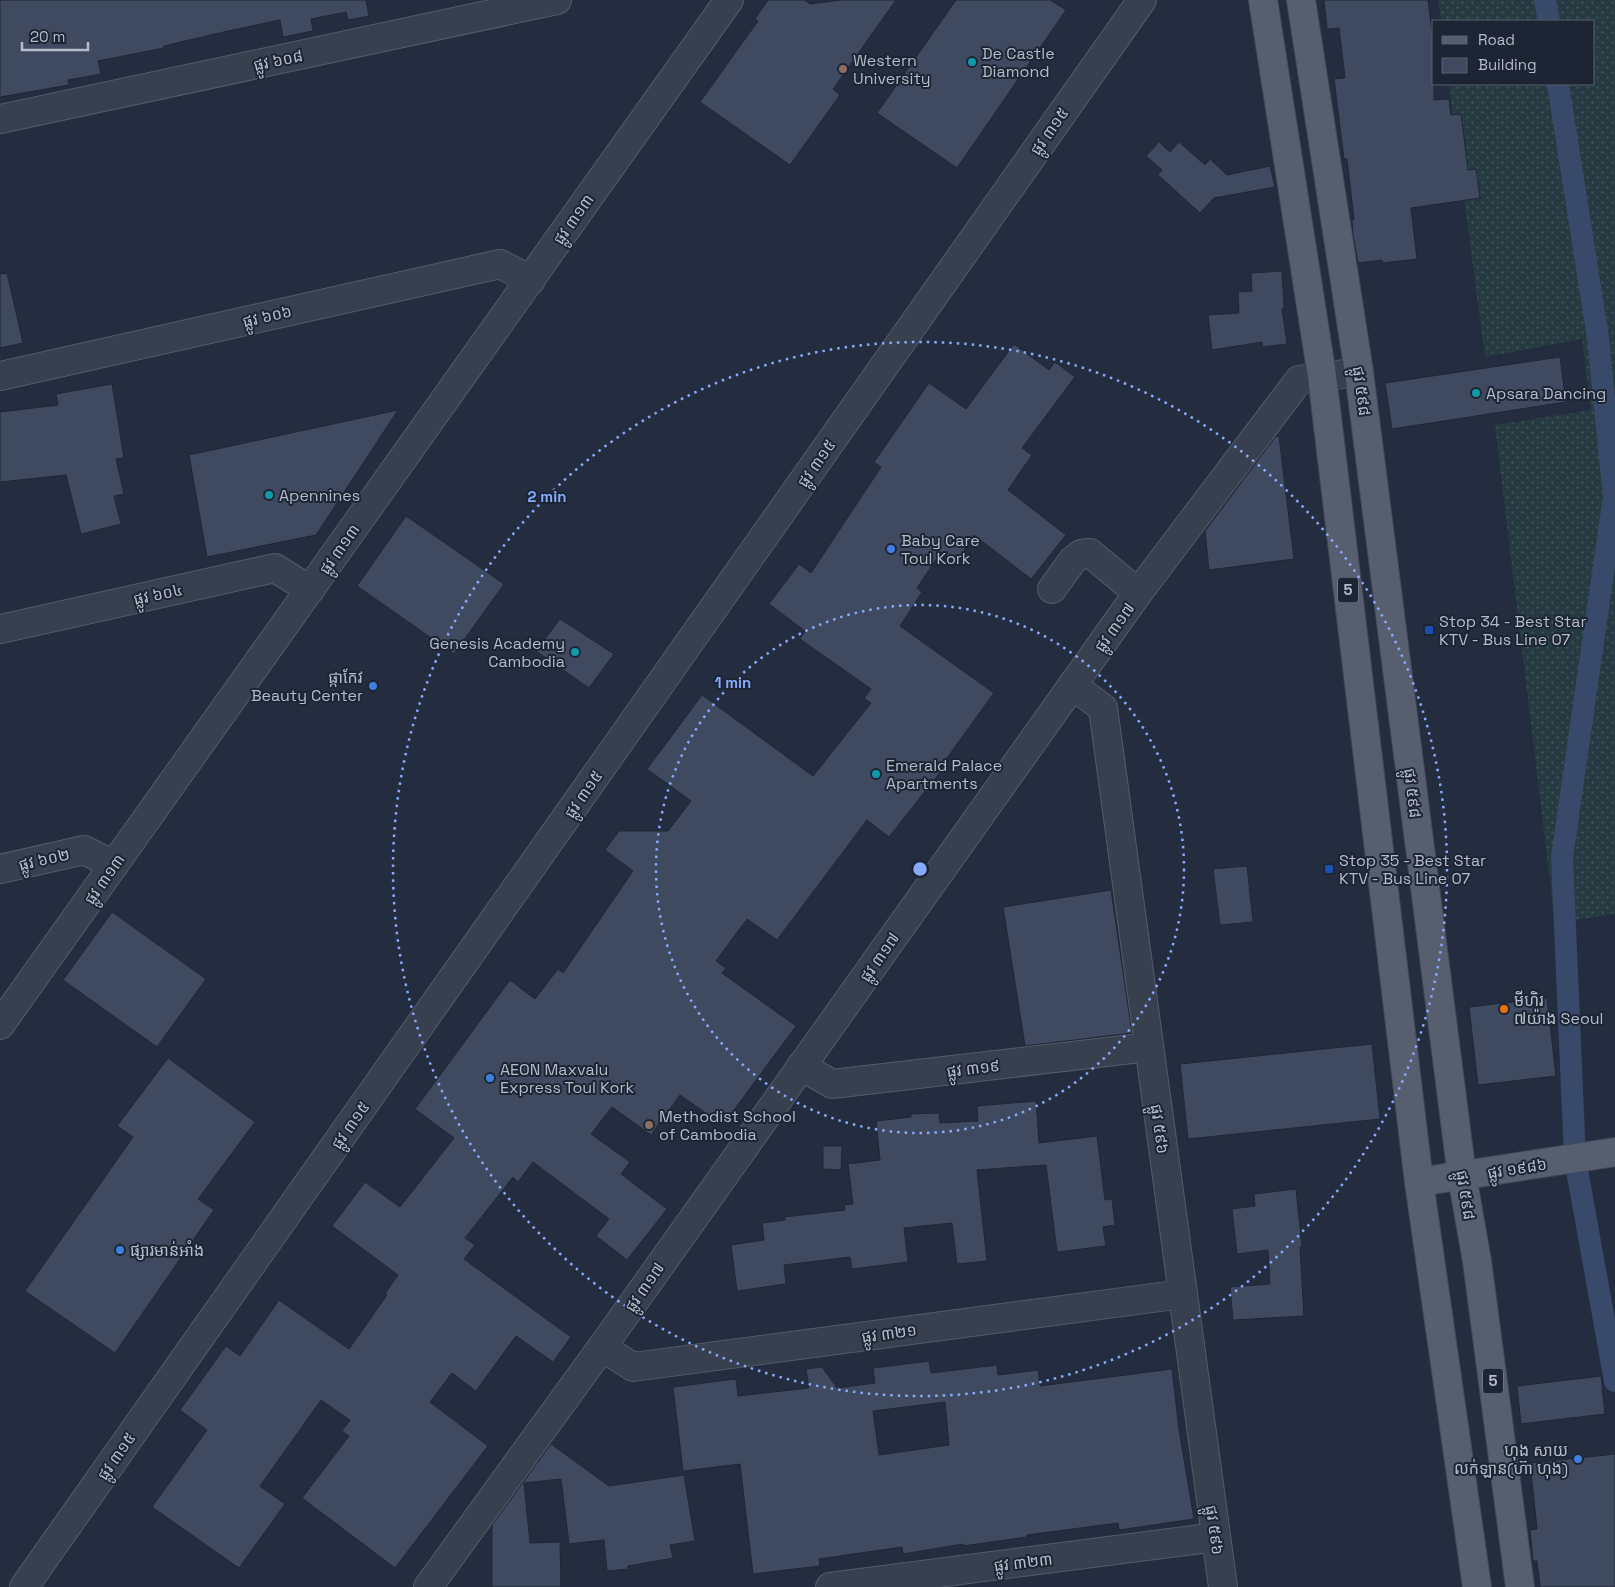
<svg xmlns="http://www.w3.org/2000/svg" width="1615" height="1587" font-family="'Space Grotesk','Noto Sans Khmer',sans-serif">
	<defs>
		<pattern id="grass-dots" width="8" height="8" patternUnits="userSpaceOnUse" patternTransform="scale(1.25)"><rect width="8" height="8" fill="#263b41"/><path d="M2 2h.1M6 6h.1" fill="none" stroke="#43555b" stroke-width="1.8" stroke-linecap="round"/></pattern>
	</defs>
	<rect width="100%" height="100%" fill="#242d40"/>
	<path fill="url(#grass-dots)" d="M1438,0H1615V914L1555,923L1495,425L1591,410L1582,339L1485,357L1449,84H1594V21H1441Z"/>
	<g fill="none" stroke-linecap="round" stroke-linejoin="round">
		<g stroke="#38496a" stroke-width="22">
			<path d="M1545,0L1549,21"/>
			<path d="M1558,84L1598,338L1614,497L1562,857L1575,1159L1615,1381"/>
		</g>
	</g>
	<g fill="#3f4a60" stroke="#1f2737" fill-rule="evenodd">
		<path d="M0,0H366L369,16L348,20L346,12L311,19L313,31L283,37L280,20L219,33L164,46V48L98,61L101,74L68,80L69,85L0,97Z"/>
		<path d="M768,0H804L810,4L841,0H896L833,89L840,95L790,165L700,102L758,21L755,19Z"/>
		<path d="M956,0H1050L1066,10L957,168L877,113Z"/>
		<path d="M1324,0H1428L1434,47V100L1449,99L1451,115L1461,114L1468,170L1476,169L1480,198L1411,208L1417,259L1383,263L1382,260L1358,263L1353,235L1352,220L1354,219L1347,159H1344L1334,79L1345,78L1339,28L1327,29Z"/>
		<path d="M1159,142L1170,152L1179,142L1205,165L1210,159L1227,175L1270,166L1275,187L1214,198L1200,213L1158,175L1162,170L1146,156Z"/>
		<path d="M1282,271L1284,308L1282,309L1287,344L1263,347L1262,342L1212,350L1208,315L1239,313L1238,292L1252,291L1251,273Z"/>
		<path d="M7,273L23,343L0,348V274Z"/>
		<path d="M1014,344L1049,370L1055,362L1075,377L1022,448L1032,455L1008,490L1066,535L1031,579L974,535L956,563L941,552L917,588L922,592L900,626L994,693L939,769L941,771L889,837L867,820L777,940L747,919L716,961L726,968L722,973L796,1026L723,1125L680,1095L651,1135L612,1107L591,1134L630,1162L621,1174L667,1209L627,1260L596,1236L609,1219L533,1162L518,1182L513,1177L465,1238L475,1245L464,1259L571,1337L553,1362L516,1336L476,1391L452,1373L430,1402L488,1446L395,1568L302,1498L349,1436L342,1431L350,1420L321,1400L260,1486L285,1504L239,1568L152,1507L207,1430L180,1410L226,1346L240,1356L279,1300L349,1349L387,1295L385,1294L398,1275L332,1226L365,1182L400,1207L454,1138L415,1109L510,980L535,999L558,969L563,973L633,871L605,850L619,831H668L691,801L647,769L702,695L813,776L871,703L864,698L871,689L800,639L805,631L769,604L799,564L811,573L881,467L874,462L929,383L966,409Z"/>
		<path d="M1560,357L1566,402L1392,429L1385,383Z"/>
		<path d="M112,384L124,458L116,459L124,494L114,496L121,524L81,534L66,475L0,482V412L58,405L56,394Z"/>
		<path d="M398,410L316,535L207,557L189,455Z"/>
		<path d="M1276,436H1279L1294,559L1209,570L1205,531Z"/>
		<path d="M406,516L504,584L454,654L357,586Z"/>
		<path d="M560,619L614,654L589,688L536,651Z"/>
		<path d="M1247,866L1253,922L1220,925L1213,869Z"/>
		<path d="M1111,890L1132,1033L1025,1046L1003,907Z"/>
		<path d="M112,912L206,979L157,1047L63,980Z"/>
		<path d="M1547,998L1556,1076L1478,1085L1469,1007Z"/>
		<path d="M1372,1044L1380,1119L1188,1139L1180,1064Z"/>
		<path d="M168,1058L255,1122L198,1199L214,1210L115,1353L25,1291L133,1137L117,1126Z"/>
		<path d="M1036,1101L1039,1143L1097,1136L1105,1200L1112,1199L1115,1225L1103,1227L1106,1246L1057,1252L1046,1165L977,1170L987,1261L957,1264L952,1223L904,1228L908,1262L852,1269L850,1257L784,1265L786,1284L737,1291L731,1245L764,1240L762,1223L785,1220L784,1217L845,1210L844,1205L853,1204L848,1164L880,1160L876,1121L911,1117V1114L939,1113L940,1123L978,1121L977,1106Z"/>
		<path d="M823,1146H842L841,1170L823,1169Z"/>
		<path d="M1296,1189L1302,1247H1300L1304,1316L1233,1320L1230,1287L1270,1284L1268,1250L1237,1254L1232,1209L1255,1206L1254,1194Z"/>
		<path d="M929,1361L931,1373L997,1365L998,1375L1038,1370L1040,1386L1172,1369L1179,1430L1194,1519L1119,1530L1118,1523L1027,1535V1537L963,1546V1544L903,1554L902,1547L819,1559L820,1566L753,1574L740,1464L683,1471L673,1387L736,1379L738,1396L809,1388L806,1369L822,1367L837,1388L875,1383L873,1368ZM945,1402L949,1445L879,1455L873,1411Z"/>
		<path d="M1601,1376L1605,1414L1521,1424L1517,1386Z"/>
		<path d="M551,1444L609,1486L684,1475L695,1541L670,1545L673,1558L628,1566V1569L607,1571L604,1540L569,1544L561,1479L524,1483L530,1543L560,1542L561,1587H492V1525Z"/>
		<path d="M1615,1454V1587H1540L1537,1561H1533L1530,1530L1537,1529L1530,1463Z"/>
	</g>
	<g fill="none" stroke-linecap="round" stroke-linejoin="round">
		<defs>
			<g id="minor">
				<path d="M0,119L557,0"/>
				<path d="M0,376L500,264L531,280"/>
				<path d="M1052,589L1073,560L1081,554L1090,553L1138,593"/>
				<path d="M0,629L275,568L310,590"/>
				<path d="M1072,685L1103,708L1223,1587"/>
				<path d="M0,869L84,850L114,865"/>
				<path d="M0,1025L729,0"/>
				<path d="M801,1066L832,1084L1149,1047"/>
				<path d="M602,1347L633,1367L1183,1294"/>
				<path d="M24,1587L1142,0"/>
				<path d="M428,1587L602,1347L1138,593L1299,380L1359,372"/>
				<path d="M830,1587L1216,1537"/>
			</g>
			<g id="major">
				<path d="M1263,0L1322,376L1419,1182L1477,1587"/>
				<path d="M1301,0L1359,372L1462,1176L1477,1261L1520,1587"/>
				<path d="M1419,1182L1615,1152"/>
			</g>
		</defs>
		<use href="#minor" stroke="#535b6a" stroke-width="30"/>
		<use href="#major" stroke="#414959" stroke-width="30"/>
		<use href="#minor" stroke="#384050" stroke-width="28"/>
		<use href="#major" stroke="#565e70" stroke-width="28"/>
	</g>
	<g fill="none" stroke="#87aafc" stroke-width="2.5" stroke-dasharray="2.5 5">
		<circle cx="920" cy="869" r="264"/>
		<circle cx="920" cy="869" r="527"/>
	</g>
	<g fill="#0f9aa8" stroke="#1d2535" stroke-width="2">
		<circle cx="972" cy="62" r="5"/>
		<circle cx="1476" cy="393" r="5"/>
		<circle cx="269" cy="495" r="5"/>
		<circle cx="575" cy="652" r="5"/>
		<circle cx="876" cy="774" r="5"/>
	</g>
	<g fill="#8d6e63" stroke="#1d2535" stroke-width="2">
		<circle cx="843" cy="69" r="5"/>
		<circle cx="649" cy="1125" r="5"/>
	</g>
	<g fill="#3f7fe0" stroke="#1d2535" stroke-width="2">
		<circle cx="891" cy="549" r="5"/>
		<circle cx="373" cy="686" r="5"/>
		<circle cx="490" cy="1078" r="5"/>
		<circle cx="120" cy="1250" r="5"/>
		<circle cx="1578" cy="1459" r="5"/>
	</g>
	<g fill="#1a4fb4" stroke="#1d2535" stroke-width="2">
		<rect x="1424" y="625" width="10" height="10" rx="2.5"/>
		<rect x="1324" y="864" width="10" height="10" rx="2.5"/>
	</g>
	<circle fill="#e8710a" stroke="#1d2535" stroke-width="2" cx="1504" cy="1009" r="5"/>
	<g text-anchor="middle" stroke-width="4" stroke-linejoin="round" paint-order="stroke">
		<g fill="#1d2535" stroke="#878e9d" stroke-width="1">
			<rect x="1338" y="577.5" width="20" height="25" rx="4"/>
			<rect x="1483" y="1368.5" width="20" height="25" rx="4"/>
		</g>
		<g font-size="15" font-weight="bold" fill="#b4bbca">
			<text x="1348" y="595">5</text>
			<text x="1493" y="1386">5</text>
		</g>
		<g font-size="16" fill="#b4bbca" stroke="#1d2535" text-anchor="start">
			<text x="982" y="59">De Castle<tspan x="982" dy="18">Diamond</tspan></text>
			<text x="853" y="66">Western<tspan x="853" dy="18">University</tspan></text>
			<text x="1486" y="399">Apsara Dancing</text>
			<text x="279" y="501">Apennines</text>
			<text x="901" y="546">Baby Care<tspan x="901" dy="18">Toul Kork</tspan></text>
			<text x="1439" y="627">Stop 34 - Best Star<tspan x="1439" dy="18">KTV - Bus Line 07</tspan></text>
			<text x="565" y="649" text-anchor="end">Genesis Academy<tspan x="565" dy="18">Cambodia</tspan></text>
			<text x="363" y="683" text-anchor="end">ផ្កាកែវ<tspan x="363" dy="18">Beauty Center</tspan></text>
			<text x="886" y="771">Emerald Palace<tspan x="886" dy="18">Apartments</tspan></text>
			<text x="1339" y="866">Stop 35 - Best Star<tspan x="1339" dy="18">KTV - Bus Line 07</tspan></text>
			<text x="1514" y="1006">មីហិរ<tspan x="1514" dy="18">៧យ៉ាង Seoul</tspan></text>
			<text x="500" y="1075">AEON Maxvalu<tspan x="500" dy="18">Express Toul Kork</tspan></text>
			<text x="659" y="1122">Methodist School<tspan x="659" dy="18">of Cambodia</tspan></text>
			<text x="130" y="1256">ផ្សារមាន់អាំង</text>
			<text x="1568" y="1456" text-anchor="end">ហុង សាយ<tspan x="1568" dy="18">លក់ឡាន(ហ៊ា ហុង)</tspan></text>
		</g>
		<g font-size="16" fill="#b4bbca" stroke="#1d2535">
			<text transform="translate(278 60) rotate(-12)" y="6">ផ្លូវ ៦០៨</text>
			<text transform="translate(1049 131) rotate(-55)" y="6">ផ្លូវ ៣១៥</text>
			<text transform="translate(573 219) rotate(-55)" y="6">ផ្លូវ ៣១៣</text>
			<text transform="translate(267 316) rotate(-13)" y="6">ផ្លូវ ៦០៦</text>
			<text transform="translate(1362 391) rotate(82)" y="6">ផ្លូវ ៥៩៨</text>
			<text transform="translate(816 463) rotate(-55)" y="6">ផ្លូវ ៣១៥</text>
			<text transform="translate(339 549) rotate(-55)" y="6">ផ្លូវ ៣១៣</text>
			<text transform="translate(158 594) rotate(-12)" y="6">ផ្លូវ ៦០៤</text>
			<text transform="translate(1114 627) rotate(-54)" y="6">ផ្លូវ ៣១៧</text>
			<text transform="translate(1413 793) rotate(83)" y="6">ផ្លូវ ៥៩៨</text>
			<text transform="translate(583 794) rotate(-55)" y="6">ផ្លូវ ៣១៥</text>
			<text transform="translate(44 859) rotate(-13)" y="6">ផ្លូវ ៦០២</text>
			<text transform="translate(104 879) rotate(-55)" y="6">ផ្លូវ ៣១៣</text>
			<text transform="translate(879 957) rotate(-55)" y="6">ផ្លូវ ៣១៧</text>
			<text transform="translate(973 1068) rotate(-7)" y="6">ផ្លូវ ៣១៩</text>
			<text transform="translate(350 1125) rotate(-55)" y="6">ផ្លូវ ៣១៥</text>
			<text transform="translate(1160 1129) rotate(82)" y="6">ផ្លូវ ៥៩៦</text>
			<text transform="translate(1517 1168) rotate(-9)" y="6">ផ្លូវ ១៩៨៦</text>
			<text transform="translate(1466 1195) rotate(81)" y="6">ផ្លូវ ៥៩៨</text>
			<text transform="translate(644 1287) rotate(-55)" y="6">ផ្លូវ ៣១៧</text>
			<text transform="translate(889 1333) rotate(-8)" y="6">ផ្លូវ ៣២១</text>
			<text transform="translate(116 1456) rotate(-55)" y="6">ផ្លូវ ៣១៥</text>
			<text transform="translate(1215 1530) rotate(82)" y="6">ផ្លូវ ៥៩៦</text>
			<text transform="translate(1023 1562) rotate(-7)" y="6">ផ្លូវ ៣២៣</text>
		</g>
	</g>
	<circle cx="920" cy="869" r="8" fill="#87aafc" stroke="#1d2535" stroke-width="2.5"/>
	<g font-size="15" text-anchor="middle" font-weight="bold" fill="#87aafc" stroke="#1d2535" stroke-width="4" stroke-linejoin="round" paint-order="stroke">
		<text x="547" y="502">2 min</text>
		<text x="733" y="688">1 min</text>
	</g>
	<rect x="1432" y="20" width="162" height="65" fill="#1d2535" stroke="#596171"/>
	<rect x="1442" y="36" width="25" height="8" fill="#565e70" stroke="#596171"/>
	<text x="1478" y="45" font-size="15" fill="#b4bbca">Road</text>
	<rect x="1442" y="58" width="25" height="15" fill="#3f4a60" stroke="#596171"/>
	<text x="1478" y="70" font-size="15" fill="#b4bbca">Building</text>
	<path d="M22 42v8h66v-8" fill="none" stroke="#b4bbca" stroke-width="2.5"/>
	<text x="30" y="42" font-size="15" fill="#b4bbca" stroke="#1d2535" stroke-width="4" paint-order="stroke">20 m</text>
</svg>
